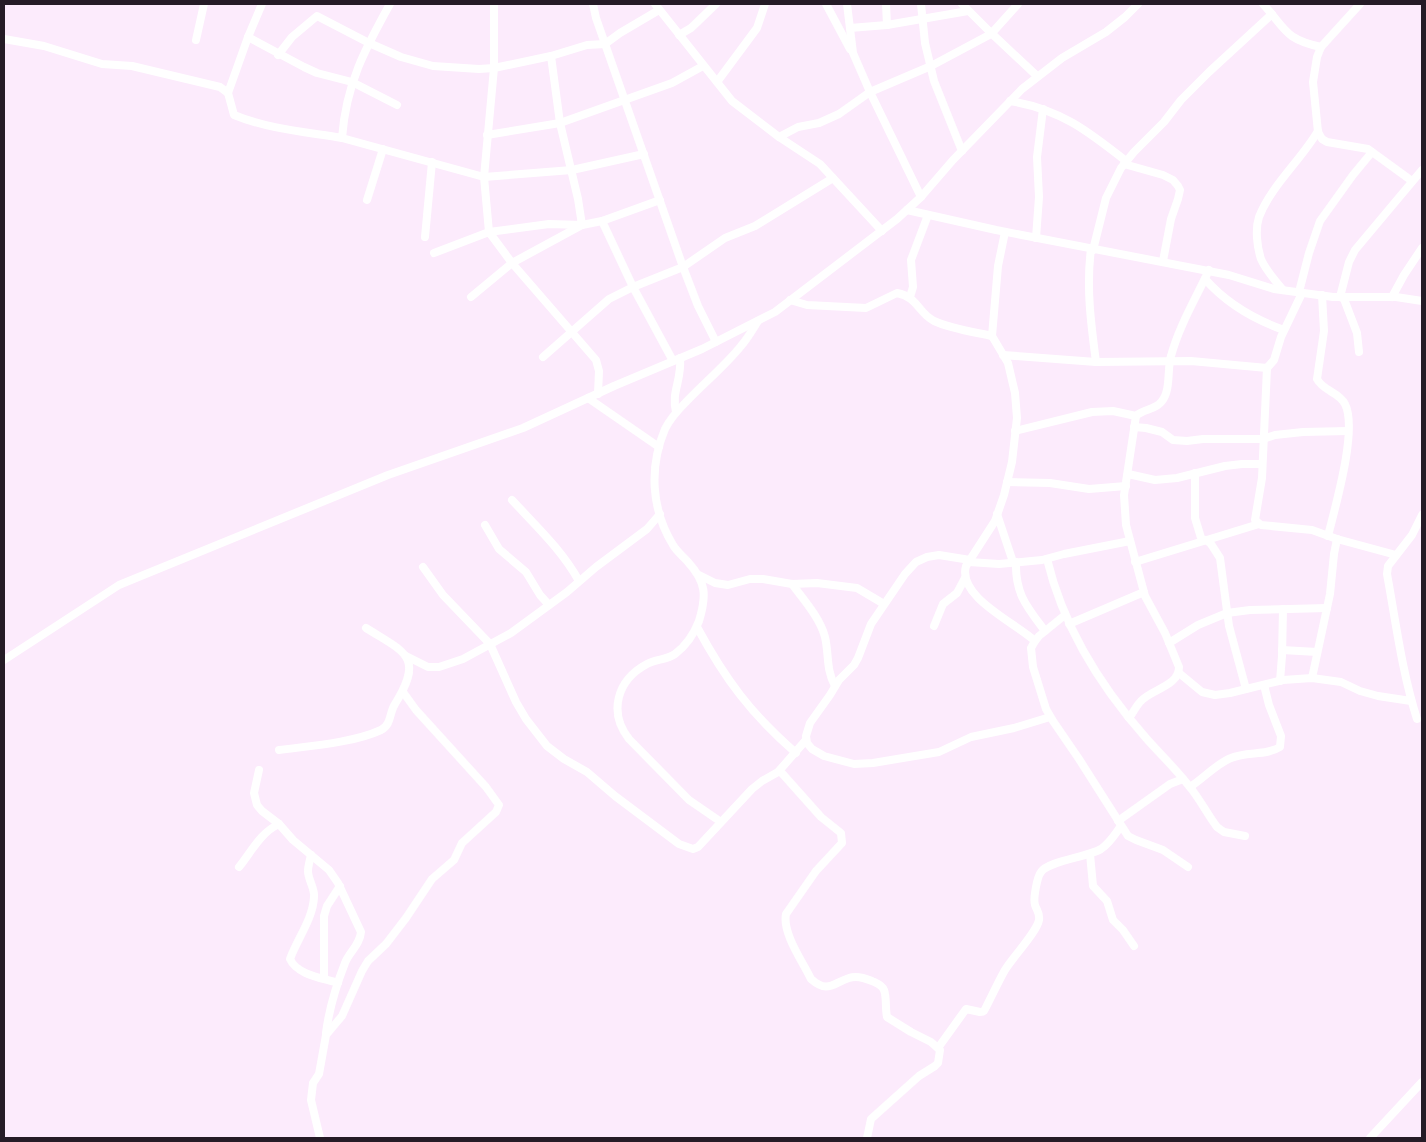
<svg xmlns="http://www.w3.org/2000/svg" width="1426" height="1142" font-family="Rubik,sans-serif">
	<rect width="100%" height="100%" fill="#fcebfc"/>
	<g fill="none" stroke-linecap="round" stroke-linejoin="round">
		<g stroke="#fff" stroke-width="8">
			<path d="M494,4V68L484,177L489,232L512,263L596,360L599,371L598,394"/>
			<path d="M593,4L596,18L683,267L698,306L716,342"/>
			<path d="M655,4L732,101L779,137L820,164L882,231"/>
			<path d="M826,4L850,49"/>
			<path d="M886,4L887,25"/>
			<path d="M921,4L925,43L934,81L962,151"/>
			<path d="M962,4L988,30L1037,76"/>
			<path d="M1263,4C1286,29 1284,39 1321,47"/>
			<path d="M1360,4L1321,47L1317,57L1313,82L1318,132L1322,139L1327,142L1368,149L1412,181"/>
			<path d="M850,28L887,25L968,11"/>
			<path d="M679,35L691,28L716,4"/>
			<path d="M248,37L304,67L317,73L352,82L397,105"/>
			<path d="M4,39L44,46L102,64L132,66L220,87L228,93L234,115C268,129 306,132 342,138C346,84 365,49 390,4"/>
			<path d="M196,40L204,4"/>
			<path d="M278,55L292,37L317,16L369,43L401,57L433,66L479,69L494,68L551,56L587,45L605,44L620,33L659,10"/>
			<path d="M717,82L757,28L765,4"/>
			<path d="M228,93L248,37L262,4"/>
			<path d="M1010,101C1060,109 1088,131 1126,161"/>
			<path d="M487,135L560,123L672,83L703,66"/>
			<path d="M779,137L798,127L819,123L839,114L870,92L853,53L847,4"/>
			<path d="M342,138L484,177L572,170L644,154"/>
			<path d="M1124,164L1163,175L1173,180L1178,186L1180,190L1178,199L1171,219L1163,261"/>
			<path d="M921,197L870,92L931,66L991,34L1018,4"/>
			<path d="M367,200L383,149"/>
			<path d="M907,210L996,230L1229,275L1274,289L1333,297H1396L1422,301"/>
			<path d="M602,221L633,287L673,361"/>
			<path d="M1005,232L998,266L992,336L1008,363L1015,393L1017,418L1012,462L1004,495L995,521L966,566C957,597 1016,623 1035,641"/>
			<path d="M425,237L432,162"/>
			<path d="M1036,238L1039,197L1037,157L1043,109"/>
			<path d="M1091,249C1086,287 1091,324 1096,362"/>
			<path d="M1093,250L1106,198L1121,168L1134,152L1164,122L1181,100L1209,72L1272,14"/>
			<path d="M434,253L489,232L549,224L582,225L578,199L560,123L551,56"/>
			<path d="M1205,279C1227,304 1253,319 1284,330"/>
			<path d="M1283,290C1276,281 1266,271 1261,259C1257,247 1255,229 1259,217C1271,186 1301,160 1318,131"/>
			<path d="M1299,292L1309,253L1320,221L1353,175L1372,152"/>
			<path d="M1322,295L1324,331L1317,379C1323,391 1339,392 1345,404C1358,430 1335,507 1328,536"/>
			<path d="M471,297L512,263L582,225L602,221L660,200"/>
			<path d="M910,297L913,287L911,260L928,215"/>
			<path d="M1392,297L1404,275L1422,248"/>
			<path d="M790,300L807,305L866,308L897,293C918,297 918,313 934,321C952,329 974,332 992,336"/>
			<path d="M1359,352L1357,333L1344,299L1340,297L1349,262L1355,250L1422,170"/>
			<path d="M1003,355L1096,362L1191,361L1267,368L1274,360L1281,337L1302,293"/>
			<path d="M543,357L609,299L633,287L683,267L725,238L755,226L833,178"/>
			<path d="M1267,368L1262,478L1255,520L1261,525L1312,530L1337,539L1396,555"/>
			<path d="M588,398L659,447"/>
			<path d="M676,412C671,391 682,381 680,358"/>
			<path d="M1134,427L1146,428L1162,432L1173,440L1187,441L1203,439H1263L1275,435L1303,432L1348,431"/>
			<path d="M1015,431L1092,412L1113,411L1136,416"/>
			<path d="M1195,473V518L1202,541"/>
			<path d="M1128,474L1155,480L1177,478L1225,466L1242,464H1262"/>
			<path d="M1007,482L1050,483L1089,489L1126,486"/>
			<path d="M512,500C536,526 562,550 579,581"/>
			<path d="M997,514L1013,562"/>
			<path d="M485,525L499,549L526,572L540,595L549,605"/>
			<path d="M1206,540L1211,544L1220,558L1229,626L1246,689"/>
			<path d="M1047,559C1063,626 1100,686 1146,738C1160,754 1176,769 1189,786C1200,799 1207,814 1217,827L1224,832L1245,836"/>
			<path d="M970,560L939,555L927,557L916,562L905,574L871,624L858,658L854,665L839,680L830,695L810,723L806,736L807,743L812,749L824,756L854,764L873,763L939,752L971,737L1014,728L1050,717"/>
			<path d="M969,562L999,564L1042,560L1064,554L1130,541"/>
			<path d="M1016,562C1015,594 1027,607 1045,631"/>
			<path d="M1135,562L1259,524"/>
			<path d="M423,567L443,595L490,644L516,702L526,719L547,746L564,759L587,772L615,796L679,844L693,849L698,847L752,789L762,781L778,772L806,740"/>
			<path d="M699,575L715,583L728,585L750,579H763L792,584L817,583L857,588L884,604"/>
			<path d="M792,584C804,600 820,618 825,637C829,654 826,670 835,686"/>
			<path d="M1065,615L1039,636L1035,641L1031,648L1033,667L1046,709L1053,721L1079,759L1128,836L1136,840L1163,850L1188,867"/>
			<path d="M1069,624L1144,592"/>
			<path d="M934,626L943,604L957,593L965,578"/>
			<path d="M697,627C725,679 751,714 796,753"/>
			<path d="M1169,643L1198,625L1227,613L1250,610L1327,608"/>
			<path d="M1282,650L1317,652"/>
			<path d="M406,656L428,667H439L463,659L511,633L567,592L596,567L647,529L660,514"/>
			<path d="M4,660L119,585L388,475L523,428L614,386L702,349L775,312L897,219L921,197L953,160L1022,89L1062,58L1106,32L1125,17L1138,4"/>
			<path d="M1179,673L1202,692L1215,695L1230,693L1283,680L1312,678L1341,682L1360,691L1378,696L1411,701"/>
			<path d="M1312,678L1330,594L1334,554L1337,539"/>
			<path d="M1280,681L1282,656L1283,609"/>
			<path d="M1129,718C1133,713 1136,706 1141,701C1152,689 1179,686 1179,667L1165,633L1145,596L1126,525L1124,495L1136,416C1143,409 1156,410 1162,401C1171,390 1167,369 1171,356C1179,326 1196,298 1209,270"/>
			<path d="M1417,719C1402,672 1396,623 1387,574L1388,566L1412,535L1422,515"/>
			<path d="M279,750C309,746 353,743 381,730C392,724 389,713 395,704C425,656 404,652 366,628"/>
			<path d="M259,770L254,793L257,805L262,811L279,824L293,840L329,870L338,883L361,932C360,945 349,952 345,963C336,986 329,1009 326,1033"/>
			<path d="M780,771L821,817L841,833L842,843L816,871L786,914C782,933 803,962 811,979C828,994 833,983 849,978C857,975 865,978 872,981C876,983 882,985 884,990C887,998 885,1008 887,1017L911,1032L931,1042L940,1050L938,1063L935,1066L919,1076L871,1119L867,1138"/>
			<path d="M1190,787C1204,778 1216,764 1231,758C1247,751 1266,756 1280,747L1281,736L1269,705L1264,685"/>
			<path d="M1118,821L1170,784L1183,779"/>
			<path d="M721,822L689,800L629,739C608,712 617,680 647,664C656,659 667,660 675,654C687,645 694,634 699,621C707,595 706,582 688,562C683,556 677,552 673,545C651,509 649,467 665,429C670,419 678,410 686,402C704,383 725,366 741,346C748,338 753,329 758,321"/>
			<path d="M1090,854L1093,886L1107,901L1113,920L1123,930L1134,946"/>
			<path d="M311,855C310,860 308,866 308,871C308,880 315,888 314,897C313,919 297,939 290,959C297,975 323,978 338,983"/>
			<path d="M239,867C252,851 260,833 279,824"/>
			<path d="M324,978V916L327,906L340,886"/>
			<path d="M938,1048L966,1009L980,1012C981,1012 983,1012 984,1011C985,1010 1001,976 1005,970C1012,958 1037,932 1039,920C1040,913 1037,911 1035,905C1033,899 1037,877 1041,872C1048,861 1088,857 1101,849C1110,843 1115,834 1121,826"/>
			<path d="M320,1138L311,1100L313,1083L319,1074L326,1035L342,1016L362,971L368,961L386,944L406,918L432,879L454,860L462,843L496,812L499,805L486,787L416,710L403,692"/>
			<path d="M1370,1138L1422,1082"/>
		</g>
	</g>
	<rect width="1426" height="1142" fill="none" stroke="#251b26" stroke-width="10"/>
</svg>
